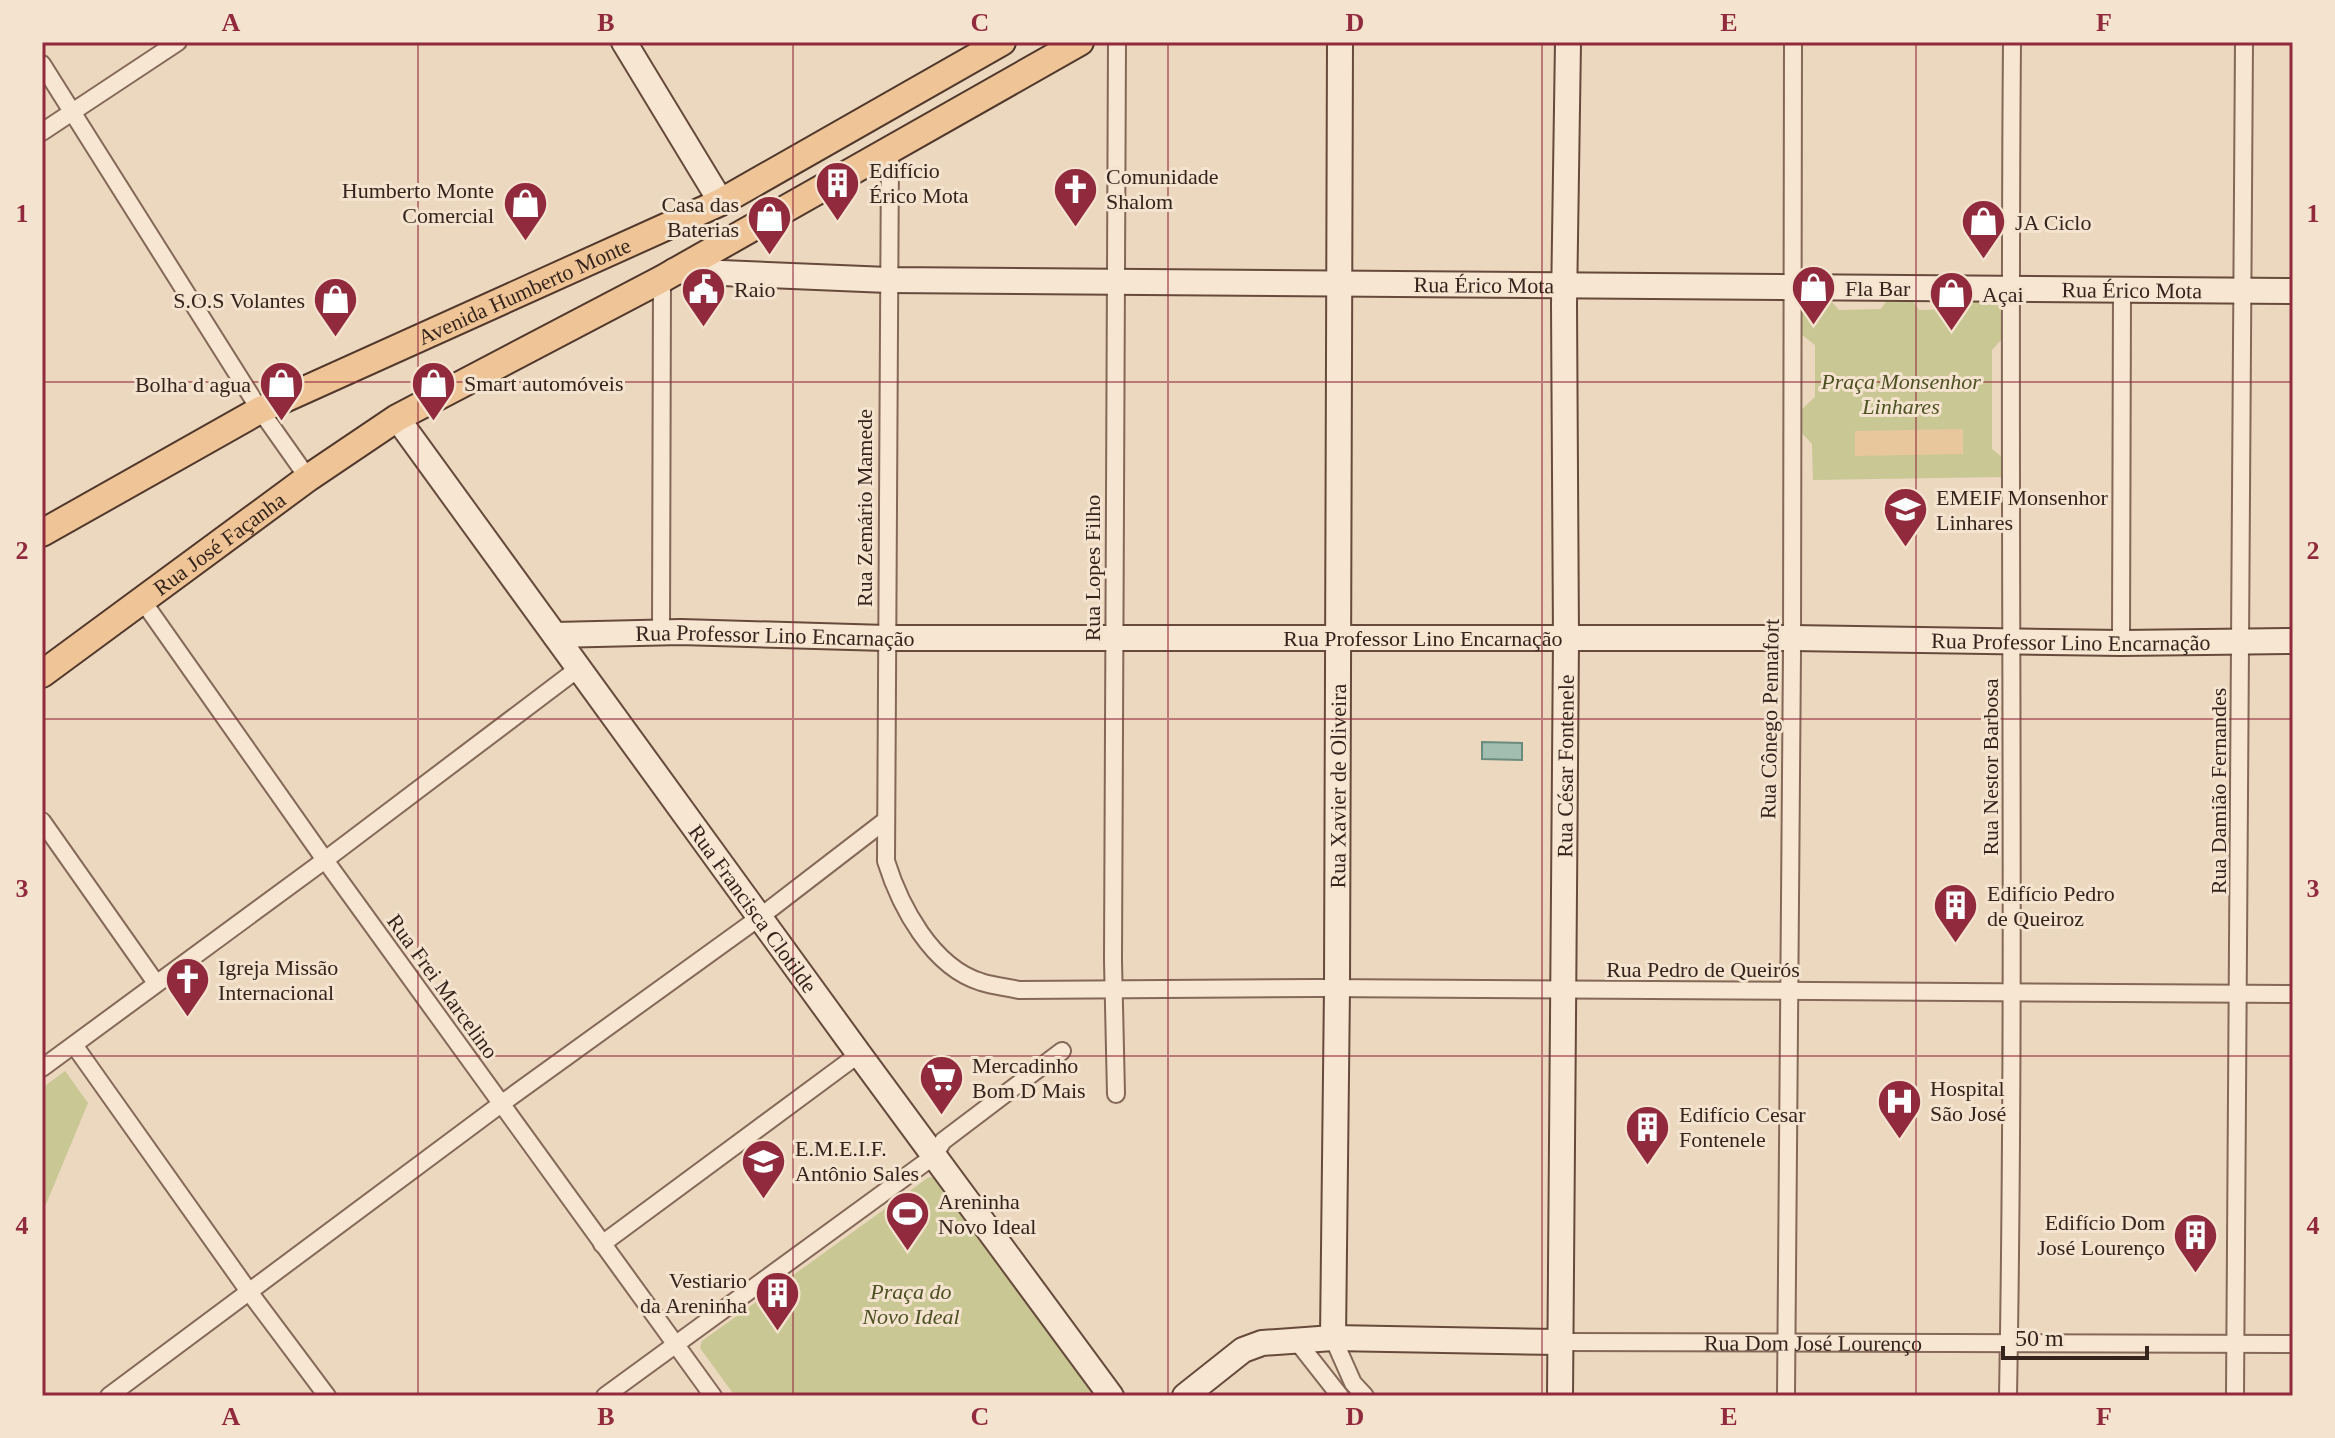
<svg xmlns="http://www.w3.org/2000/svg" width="2335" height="1438" font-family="'Times New Roman',serif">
	<rect width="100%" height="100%" fill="#ecd7bf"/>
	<g fill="#c9c794">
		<path d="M1829,299L1839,310L1881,309L1888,299H1911L1919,310L1968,309L1977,299H1992L2003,304L2004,337L1992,350V449L2003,458V477L1813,480L1812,444L1800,431V411L1815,397V345L1801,334L1799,314L1809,300Z"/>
		<path d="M65,1071L88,1103L42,1214V1088Z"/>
		<path d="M929,1177L935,1178L1094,1396H735L700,1348L702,1341Z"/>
	</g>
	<path fill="#e8c79c" d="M1963,429V454L1855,456V431Z"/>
	<path fill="#a2beb1" stroke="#6a8b7d" stroke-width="2" d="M1482,742L1522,743V760L1482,759Z"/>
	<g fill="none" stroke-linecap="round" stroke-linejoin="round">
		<defs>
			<g id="street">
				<path d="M42,64L260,410L308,478"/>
				<path d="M42,132L178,42"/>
				<path d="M890,151L886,861C900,906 932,967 981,982C993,986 1006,987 1019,990L1317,988L2293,994"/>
				<path d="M142,600L325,860L713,1396"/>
				<path d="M661,633L662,279"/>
				<path d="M2121,643L2122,290"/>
				<path d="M42,821L156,983"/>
				<path d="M74,1045L250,1293L327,1396"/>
				<path d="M42,1068L325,860L579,668"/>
				<path d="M1116,1094L1113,961L1117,42"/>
				<path d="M602,1244L859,1054"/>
				<path d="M1333,1338L1353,1383L1365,1396"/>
				<path d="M1296,1340L1340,1396"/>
				<path id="s1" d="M1559,1342L2293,1344"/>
				<path d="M109,1396L501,1104L760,917L886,820"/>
				<path d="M605,1396L934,1156L943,1141L1062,1051"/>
				<path d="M1786,1396L1792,652L1793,42"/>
				<path d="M2008,1396C2016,945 2008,493 2012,42"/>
				<path d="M2235,1396L2244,42"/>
			</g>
			<g id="secondary">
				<path d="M624,42L721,202"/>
				<path id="s2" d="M674,271L888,280L2293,291"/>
				<path id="s3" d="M397,418L859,1054L1111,1396"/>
				<path id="s4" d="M555,635L681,632L886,638H1792L2121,643L2293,641"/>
				<path id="s5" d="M1333,1338L1337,988L1340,42"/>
				<path d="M1185,1396L1243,1350L1262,1343L1333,1338L1559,1342"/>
				<path id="s6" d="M1560,1396L1566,639L1564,304L1568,42"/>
			</g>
			<g id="primary">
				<path id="s7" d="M42,533L260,410L721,202L1002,42"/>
				<path id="s8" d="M42,674L308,478L397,418L662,279L1080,42"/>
			</g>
		</defs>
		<use href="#street" stroke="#846858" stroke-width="20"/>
		<use href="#secondary" stroke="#664a3b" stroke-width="28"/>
		<use href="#primary" stroke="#51382c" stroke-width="30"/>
		<use href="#street" stroke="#f7e6d1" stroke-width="16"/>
		<use href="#secondary" stroke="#f7e6d1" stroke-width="24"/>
		<use href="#primary" stroke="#efc597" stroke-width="26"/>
	</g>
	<path fill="none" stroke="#912a3c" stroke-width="2" stroke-opacity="0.55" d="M418,42V1396M793,42V1396M1168,42V1396M1542,42V1396M1916,42V1396M42,382H2293M42,719H2293M42,1056H2293"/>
	<defs>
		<symbol id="building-pin" viewBox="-11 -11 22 30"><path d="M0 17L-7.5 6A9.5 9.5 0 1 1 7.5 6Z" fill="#912a3c" stroke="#f4e3ce"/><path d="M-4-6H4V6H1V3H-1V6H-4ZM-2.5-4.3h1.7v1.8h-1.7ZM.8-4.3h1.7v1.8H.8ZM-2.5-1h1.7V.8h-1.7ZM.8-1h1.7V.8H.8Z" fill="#fff"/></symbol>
		<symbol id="church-pin" viewBox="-11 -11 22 30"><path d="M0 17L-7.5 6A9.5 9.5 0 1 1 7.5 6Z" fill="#912a3c" stroke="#f4e3ce"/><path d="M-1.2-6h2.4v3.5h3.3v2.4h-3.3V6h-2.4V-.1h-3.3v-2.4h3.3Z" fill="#fff"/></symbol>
		<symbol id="shop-pin" viewBox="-11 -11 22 30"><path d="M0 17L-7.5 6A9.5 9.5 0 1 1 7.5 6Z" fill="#912a3c" stroke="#f4e3ce"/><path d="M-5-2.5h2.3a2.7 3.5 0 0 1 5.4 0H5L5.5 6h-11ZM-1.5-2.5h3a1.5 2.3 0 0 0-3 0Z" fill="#fff"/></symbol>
		<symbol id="civic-pin" viewBox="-11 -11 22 30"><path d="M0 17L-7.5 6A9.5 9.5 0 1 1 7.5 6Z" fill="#912a3c" stroke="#f4e3ce"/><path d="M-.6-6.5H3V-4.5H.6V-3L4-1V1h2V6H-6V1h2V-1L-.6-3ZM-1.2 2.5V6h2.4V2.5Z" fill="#fff"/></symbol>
		<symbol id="school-pin" viewBox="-11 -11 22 30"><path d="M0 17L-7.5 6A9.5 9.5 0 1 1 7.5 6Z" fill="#912a3c" stroke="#f4e3ce"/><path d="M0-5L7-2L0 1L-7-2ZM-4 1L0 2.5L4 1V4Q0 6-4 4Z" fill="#fff"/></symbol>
		<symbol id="supermarket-pin" viewBox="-11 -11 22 30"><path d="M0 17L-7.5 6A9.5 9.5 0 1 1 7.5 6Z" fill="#912a3c" stroke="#f4e3ce"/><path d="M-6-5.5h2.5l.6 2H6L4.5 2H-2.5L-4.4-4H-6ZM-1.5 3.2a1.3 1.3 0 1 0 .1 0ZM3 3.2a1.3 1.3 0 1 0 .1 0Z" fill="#fff"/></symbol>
		<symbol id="hospital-pin" viewBox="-11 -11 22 30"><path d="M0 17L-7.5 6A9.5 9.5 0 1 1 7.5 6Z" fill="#912a3c" stroke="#f4e3ce"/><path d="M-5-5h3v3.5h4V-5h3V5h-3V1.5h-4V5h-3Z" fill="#fff"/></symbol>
		<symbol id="stadium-pin" viewBox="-11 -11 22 30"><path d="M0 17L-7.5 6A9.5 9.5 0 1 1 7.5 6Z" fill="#912a3c" stroke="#f4e3ce"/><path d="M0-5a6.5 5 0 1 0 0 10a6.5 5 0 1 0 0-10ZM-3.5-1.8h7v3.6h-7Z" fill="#fff"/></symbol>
	</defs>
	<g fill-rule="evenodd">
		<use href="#building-pin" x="812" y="158" width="51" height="69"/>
		<use href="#church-pin" x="1050" y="164" width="51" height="69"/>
		<use href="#shop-pin" x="500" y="178" width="51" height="69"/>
		<use href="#shop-pin" x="744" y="192" width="51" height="69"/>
		<use href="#shop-pin" x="1958" y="196" width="51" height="69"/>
		<use href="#shop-pin" x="1788" y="262" width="51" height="69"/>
		<use href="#civic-pin" x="678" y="264" width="51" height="69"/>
		<use href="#shop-pin" x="1926" y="268" width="51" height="69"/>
		<use href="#shop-pin" x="310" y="274" width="51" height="69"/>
		<use href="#shop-pin" x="408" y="358" width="51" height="69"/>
		<use href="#shop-pin" x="256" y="358" width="51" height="69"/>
		<use href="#school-pin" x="1880" y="484" width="51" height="69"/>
		<use href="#building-pin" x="1930" y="880" width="51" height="69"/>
		<use href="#church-pin" x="162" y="954" width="51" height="69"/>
		<use href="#supermarket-pin" x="916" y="1052" width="51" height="69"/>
		<use href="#hospital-pin" x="1874" y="1076" width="51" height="69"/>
		<use href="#building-pin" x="1622" y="1102" width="51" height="69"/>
		<use href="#school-pin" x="738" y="1136" width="51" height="69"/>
		<use href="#stadium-pin" x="882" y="1188" width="51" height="69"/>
		<use href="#building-pin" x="2170" y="1210" width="51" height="69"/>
		<use href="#building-pin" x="752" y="1268" width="51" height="69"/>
	</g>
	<g text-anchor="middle" stroke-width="6" stroke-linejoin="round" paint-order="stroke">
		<g font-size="22" fill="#34241c" stroke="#f4e3ce" text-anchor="start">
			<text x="869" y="178">Edifício<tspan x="869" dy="25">Érico Mota</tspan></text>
			<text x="1106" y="184">Comunidade<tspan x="1106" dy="25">Shalom</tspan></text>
			<text x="494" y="198" text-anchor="end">Humberto Monte<tspan x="494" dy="25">Comercial</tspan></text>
			<text x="739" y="212" text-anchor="end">Casa das<tspan x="739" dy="25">Baterias</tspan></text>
			<text x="2015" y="230">JA Ciclo</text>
			<text x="1845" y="296">Fla Bar</text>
			<text x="734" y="297">Raio</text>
			<text x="1982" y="302">Açai</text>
			<text x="305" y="308" text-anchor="end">S.O.S Volantes</text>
			<text x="464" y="391">Smart automóveis</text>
			<text x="251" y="392" text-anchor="end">Bolha d agua</text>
			<text x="1936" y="505">EMEIF Monsenhor<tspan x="1936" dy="25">Linhares</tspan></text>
			<text x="1987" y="901">Edifício Pedro<tspan x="1987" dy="25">de Queiroz</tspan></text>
			<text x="218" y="975">Igreja Missão<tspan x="218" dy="25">Internacional</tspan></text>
			<text x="972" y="1073">Mercadinho<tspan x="972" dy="25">Bom D Mais</tspan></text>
			<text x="1930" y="1096">Hospital<tspan x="1930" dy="25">São José</tspan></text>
			<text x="1679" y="1122">Edifício Cesar<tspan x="1679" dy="25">Fontenele</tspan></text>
			<text x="795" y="1156">E.M.E.I.F.<tspan x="795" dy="25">Antônio Sales</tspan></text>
			<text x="938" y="1209">Areninha<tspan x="938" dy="25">Novo Ideal</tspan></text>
			<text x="2165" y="1230" text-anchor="end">Edifício Dom<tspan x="2165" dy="25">José Lourenço</tspan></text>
			<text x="747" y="1288" text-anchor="end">Vestiario<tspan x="747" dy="25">da Areninha</tspan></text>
		</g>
		<g font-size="22" fill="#34241c" stroke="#f4e3ce">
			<text dy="8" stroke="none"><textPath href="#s2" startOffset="810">Rua Érico Mota</textPath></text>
			<text dy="8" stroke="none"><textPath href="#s2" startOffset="1458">Rua Érico Mota</textPath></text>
			<text dy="8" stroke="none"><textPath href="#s7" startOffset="540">Avenida Humberto Monte</textPath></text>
			<text transform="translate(864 508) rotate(-90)" y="8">Rua Zemário Mamede</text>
			<text dy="8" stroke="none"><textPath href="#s8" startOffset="220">Rua José Façanha</textPath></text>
			<text transform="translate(1092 568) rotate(-90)" y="8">Rua Lopes Filho</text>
			<text dy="8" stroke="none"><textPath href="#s4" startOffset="220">Rua Professor Lino Encarnação</textPath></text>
			<text dy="8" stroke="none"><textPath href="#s4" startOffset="868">Rua Professor Lino Encarnação</textPath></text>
			<text dy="8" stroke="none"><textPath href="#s4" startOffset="1516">Rua Professor Lino Encarnação</textPath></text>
			<text transform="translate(1769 719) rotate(-89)" y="8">Rua Cônego Pennafort</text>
			<text dy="8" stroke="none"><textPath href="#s6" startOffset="630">Rua César Fontenele</textPath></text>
			<text transform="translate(1990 767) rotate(-90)" y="8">Rua Nestor Barbosa</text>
			<text dy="8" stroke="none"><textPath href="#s5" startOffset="552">Rua Xavier de Oliveira</textPath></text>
			<text transform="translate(2218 791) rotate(-90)" y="8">Rua Damião Fernandes</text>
			<text dy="8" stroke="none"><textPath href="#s3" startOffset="606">Rua Francisca Clotilde</textPath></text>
			<text x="1703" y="977">Rua Pedro de Queirós</text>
			<text transform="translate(443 986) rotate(54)" y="8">Rua Frei Marcelino</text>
			<text dy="8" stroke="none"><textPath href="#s1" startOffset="254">Rua Dom José Lourenço</textPath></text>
		</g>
		<g font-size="22" font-style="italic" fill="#4c5023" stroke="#f4e3ce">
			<text x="1901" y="389">Praça Monsenhor<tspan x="1901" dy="25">Linhares</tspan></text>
			<text x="911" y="1299">Praça do<tspan x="911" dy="25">Novo Ideal</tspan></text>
		</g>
	</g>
	<rect width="2335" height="1438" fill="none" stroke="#f4e3ce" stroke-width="88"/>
	<path d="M2003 1346v12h144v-12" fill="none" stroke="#34241c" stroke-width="4"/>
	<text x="2015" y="1346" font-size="24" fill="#34241c" stroke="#f4e3ce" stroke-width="6" paint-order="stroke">50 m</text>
	<rect x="44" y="44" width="2247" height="1350" fill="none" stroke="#912a3c" stroke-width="3"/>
	<g font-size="26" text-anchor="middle" font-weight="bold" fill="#912a3c">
		<text x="231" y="31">A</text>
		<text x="606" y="31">B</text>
		<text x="980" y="31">C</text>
		<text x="1355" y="31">D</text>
		<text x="1729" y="31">E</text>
		<text x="2104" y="31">F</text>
		<text x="22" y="222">1</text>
		<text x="2313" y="222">1</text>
		<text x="22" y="559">2</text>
		<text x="2313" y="559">2</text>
		<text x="22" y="897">3</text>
		<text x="2313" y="897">3</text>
		<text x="22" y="1234">4</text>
		<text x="2313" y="1234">4</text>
		<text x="231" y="1425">A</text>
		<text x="606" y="1425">B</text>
		<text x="980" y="1425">C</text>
		<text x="1355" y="1425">D</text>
		<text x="1729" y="1425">E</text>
		<text x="2104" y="1425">F</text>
	</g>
</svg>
